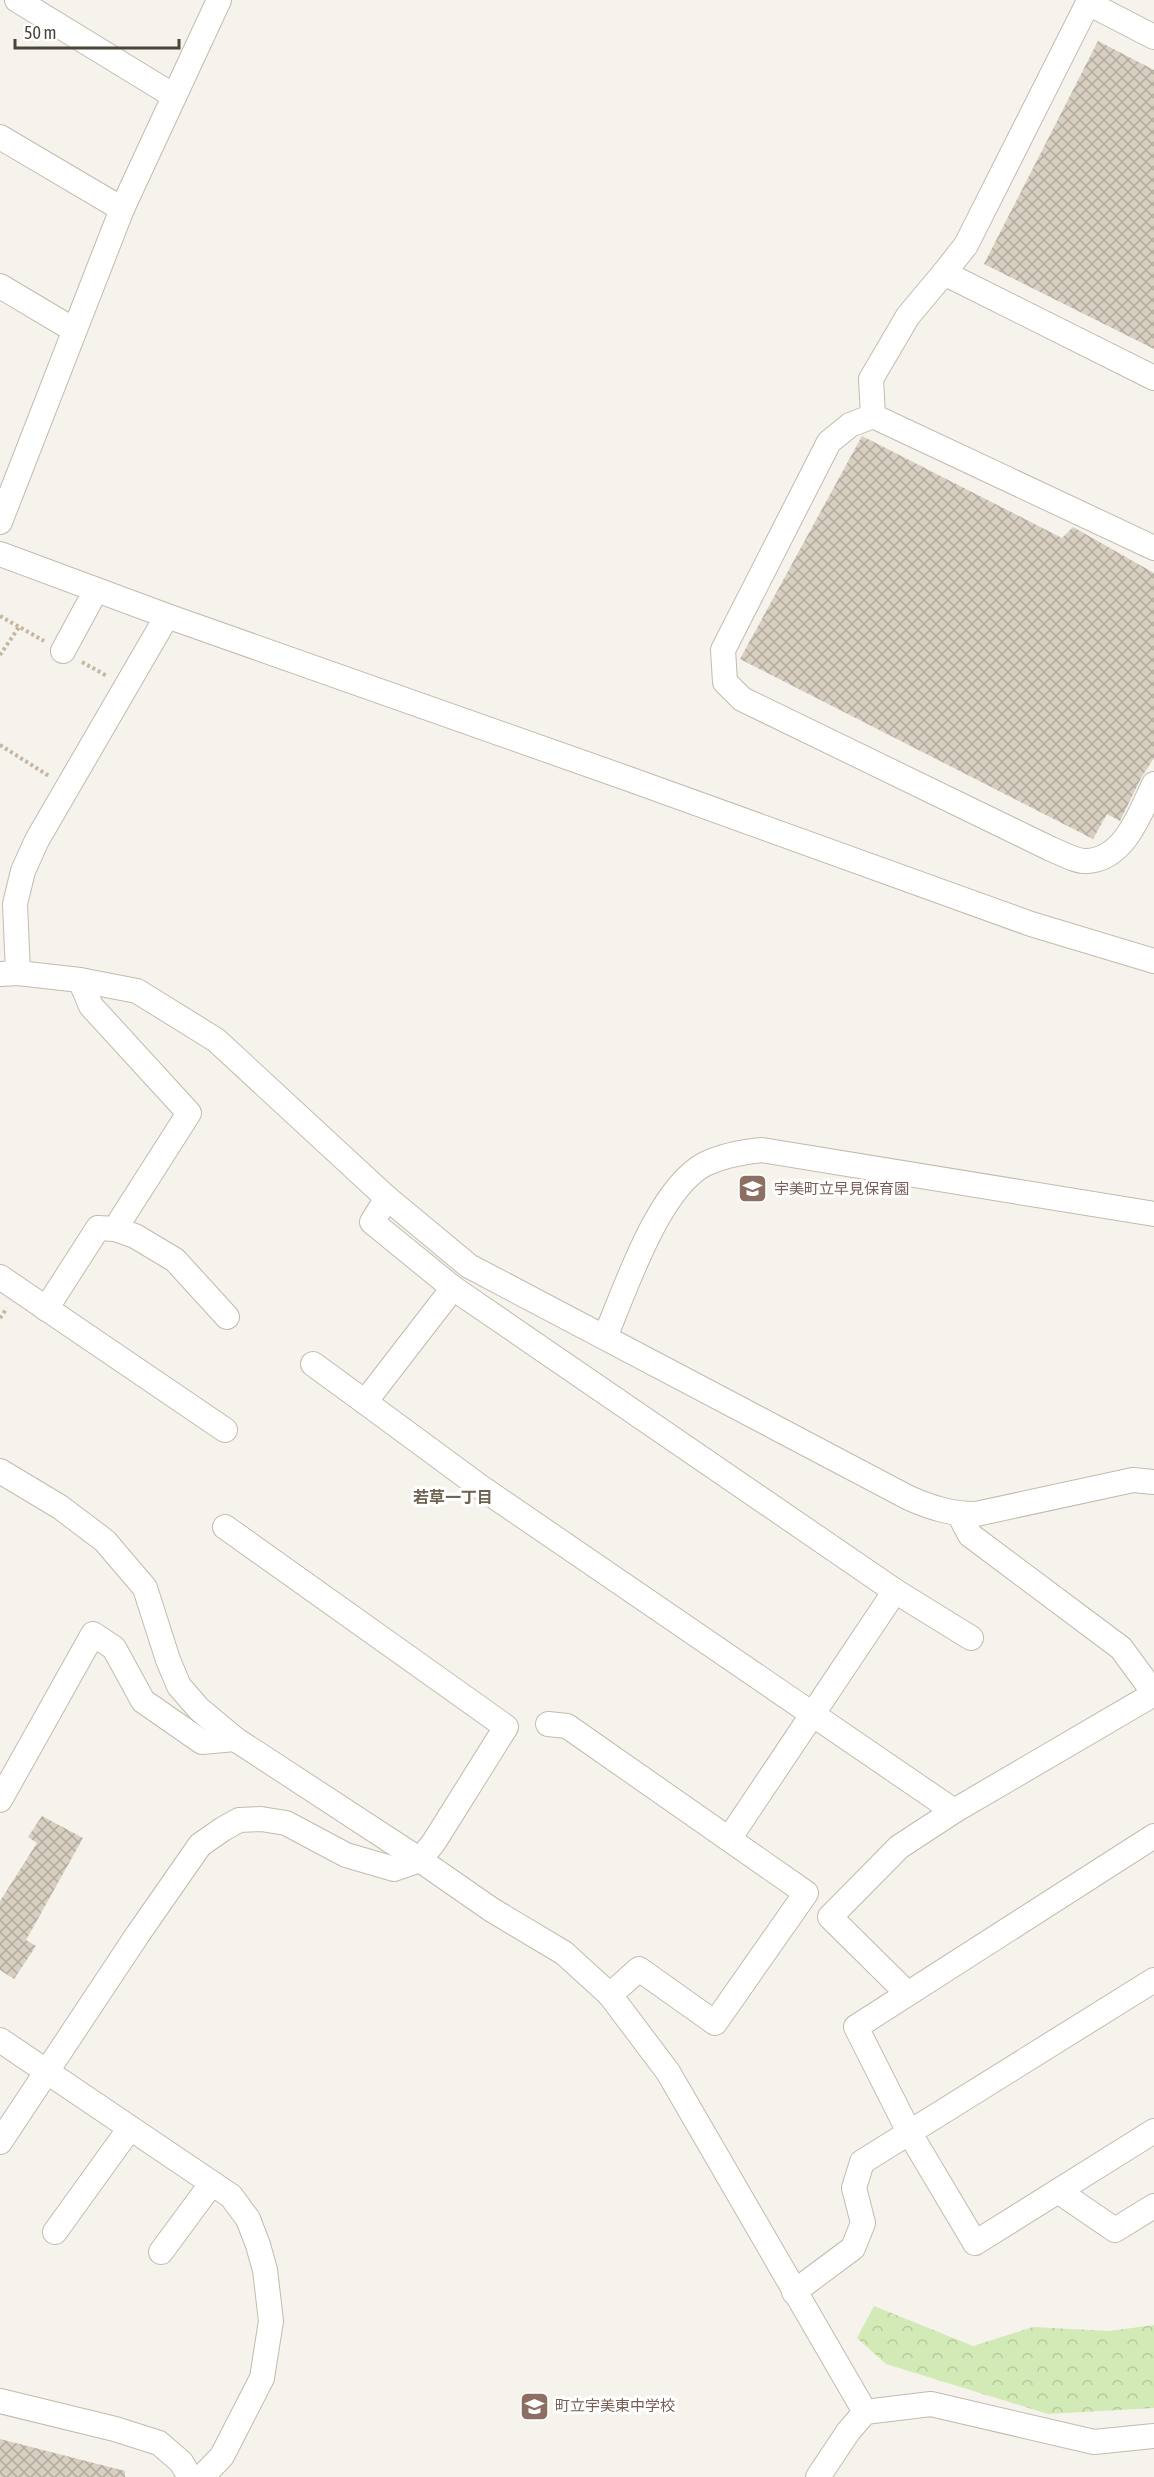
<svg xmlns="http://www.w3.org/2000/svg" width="1154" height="2477" font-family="'Asap Condensed','Noto Sans JP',sans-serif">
	<defs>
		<pattern id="forest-crowns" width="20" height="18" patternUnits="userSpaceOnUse" patternTransform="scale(1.5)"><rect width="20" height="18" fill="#d2eab5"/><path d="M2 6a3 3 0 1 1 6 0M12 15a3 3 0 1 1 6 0" fill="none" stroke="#b6ca9c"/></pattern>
		<pattern id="building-cross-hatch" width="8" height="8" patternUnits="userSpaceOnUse" patternTransform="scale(1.5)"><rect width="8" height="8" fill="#d8cfc1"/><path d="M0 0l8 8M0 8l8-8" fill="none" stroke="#b1aa9e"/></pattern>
	</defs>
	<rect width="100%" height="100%" fill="#f6f3ec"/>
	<path fill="url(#forest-crowns)" d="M874,2306L973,2346L1033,2327L1110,2331L1154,2325V2408L1048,2414L886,2364L857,2338Z"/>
	<g fill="url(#building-cross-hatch)">
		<path d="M1098,41L1154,70V349L984,264Z"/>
		<path d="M862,436L1062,538L1073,527L1154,573V758L1141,778L1120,821L1107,814L1093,839L740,659Z"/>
		<path d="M42,1816L83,1838L26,1940L36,1946L14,1979L0,1970V1901L37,1843L28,1837Z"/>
		<path d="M0,2439L125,2471V2477H0Z"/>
	</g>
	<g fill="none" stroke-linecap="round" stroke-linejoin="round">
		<defs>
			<g id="minor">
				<path d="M17,0L174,96"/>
				<path d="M0,137L122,209"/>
				<path d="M944,273L966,245L1088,3L1154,37"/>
				<path d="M0,286L74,330"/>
				<path d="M873,416L871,379L908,316L944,273L1154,378"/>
				<path d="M0,522L122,209L219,0"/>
				<path d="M1154,548L873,416L850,425L829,442L723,650L725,682L742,699L1051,849C1061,853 1077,862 1087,861C1125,859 1140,813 1154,784"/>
				<path d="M0,554L167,616L629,779L1031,924L1154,961"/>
				<path d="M63,651L96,590"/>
				<path d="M18,973L15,904L23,871L37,840L167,616"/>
				<path d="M0,974L18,973L80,980L137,991L216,1040L387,1198L469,1266L909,1498C932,1508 951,1514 976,1514L1133,1480L1154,1482"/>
				<path d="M387,1198L372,1222L453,1288L365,1402L479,1486L954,1811L1154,1694"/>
				<path d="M115,1229L135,1236L175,1260L227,1317"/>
				<path d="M0,1277L225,1430"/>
				<path d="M453,1288L895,1591L971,1638"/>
				<path d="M46,1309L98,1228L115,1229L189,1113L91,1006L80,980"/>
				<path d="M605,1337C626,1288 658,1189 705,1164C724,1155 742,1152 762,1150L1154,1214"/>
				<path d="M313,1364L365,1402"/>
				<path d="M0,1471L60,1507L105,1541L145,1588L168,1660L179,1686L199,1709L235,1739L420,1860L492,1910L564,1953L610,1995L668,2072L865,2412"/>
				<path d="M959,1514L970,1535L1121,1648L1154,1693"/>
				<path d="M548,1724L567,1726L806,1893L715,2023L639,1969L610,1995"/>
				<path d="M0,1800L93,1634L114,1648L143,1701L202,1742L235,1739"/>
				<path d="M1154,1836L856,2027L909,2132L975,2243L1154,2131"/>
				<path d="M729,1839L895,1591"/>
				<path d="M907,1993L830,1917L899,1847L954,1811"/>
				<path d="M0,2040L231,2196L248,2219L258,2245L265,2270L271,2321L262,2378L222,2456L202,2477"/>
				<path d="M0,2142L138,1934L200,1845L223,1829L239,1820L261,1819L286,1823L346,1855L394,1869L420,1860L434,1842L506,1727L225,1527"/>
				<path d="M1058,2191L1115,2230L1154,2206"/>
				<path d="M55,2232L130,2128"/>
				<path d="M161,2252L212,2183"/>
				<path d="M794,2292L853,2248L863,2223L854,2188L862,2162L1154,1980"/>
				<path d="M0,2401L115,2429L159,2443L181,2462L190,2477"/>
				<path d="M818,2477L848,2432L865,2412L931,2404L1094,2442L1154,2436"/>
			</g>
		</defs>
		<use href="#minor" stroke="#c2bbae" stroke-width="26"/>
		<g stroke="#c4b79f" stroke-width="4" stroke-dasharray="3 3" stroke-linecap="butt">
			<path d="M0,616L44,641"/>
			<path d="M0,655L19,627"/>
			<path d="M82,662L107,676"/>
			<path d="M0,745L49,776"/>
			<path d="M0,1318L7,1308"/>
		</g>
		<use href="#minor" stroke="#fff" stroke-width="24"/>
	</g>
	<defs>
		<symbol id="school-square" viewBox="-11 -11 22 22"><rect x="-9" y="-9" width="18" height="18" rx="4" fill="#8d6e63" stroke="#fff"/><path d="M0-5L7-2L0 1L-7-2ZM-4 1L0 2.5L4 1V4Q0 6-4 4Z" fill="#fff"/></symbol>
	</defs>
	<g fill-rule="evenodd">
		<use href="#school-square" x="736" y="1172" width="33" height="33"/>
		<use href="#school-square" x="518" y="2390" width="33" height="33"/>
	</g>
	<g text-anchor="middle" stroke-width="6" stroke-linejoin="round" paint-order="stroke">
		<g font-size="15" fill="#785e54" stroke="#fff" text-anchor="start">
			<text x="774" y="1194">宇美町立早見保育園</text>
			<text x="555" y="2411">町立宇美東中学校</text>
		</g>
		<g font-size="16" font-weight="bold" fill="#6e6250" stroke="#fff">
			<text x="453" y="1503">若草一丁目</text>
		</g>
	</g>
	<path d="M15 39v9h164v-9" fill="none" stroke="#4b4439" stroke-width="3"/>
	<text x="24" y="39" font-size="18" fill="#4b4439" stroke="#ffffff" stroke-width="4.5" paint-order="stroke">50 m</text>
</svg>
